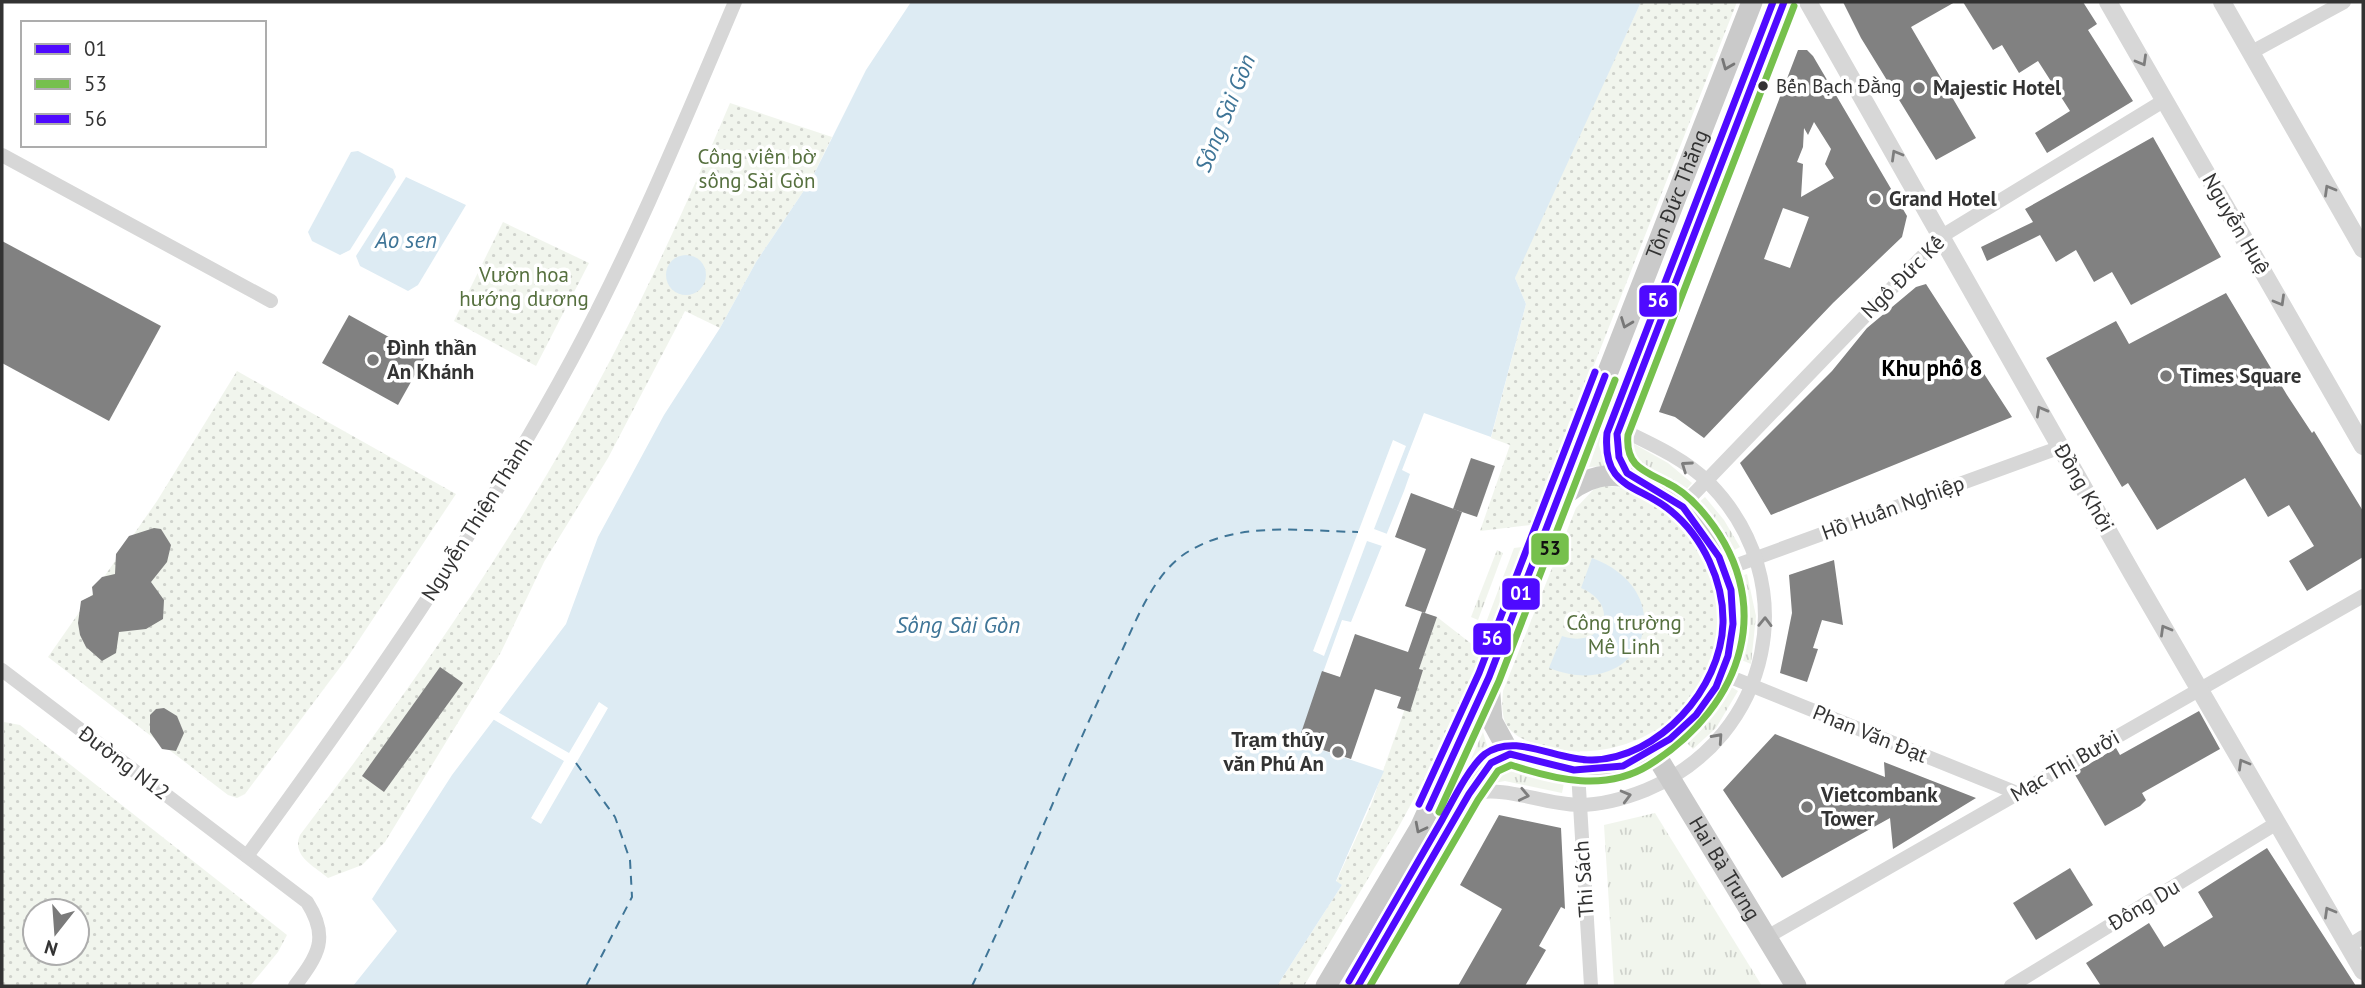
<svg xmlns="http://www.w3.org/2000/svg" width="2365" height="988" font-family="'PT Sans',sans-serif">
  <defs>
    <pattern id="grass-tufts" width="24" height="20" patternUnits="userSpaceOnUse" patternTransform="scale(1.75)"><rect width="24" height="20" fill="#f1f5ed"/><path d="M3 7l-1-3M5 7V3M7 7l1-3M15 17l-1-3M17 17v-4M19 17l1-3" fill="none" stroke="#cfd2cc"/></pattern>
    <pattern id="park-dots" width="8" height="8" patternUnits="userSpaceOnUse" patternTransform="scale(1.75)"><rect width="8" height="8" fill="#f1f5ed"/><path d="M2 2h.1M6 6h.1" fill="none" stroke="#cfd2cc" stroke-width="1.8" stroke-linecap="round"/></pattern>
  </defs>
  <rect width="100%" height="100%" fill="#fff"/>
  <g fill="url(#grass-tufts)">
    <path d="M1601 432 1599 445 1605 466 1589 467Z"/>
    <path d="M1629 441 1668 463 1692 483 1684 492 1664 476 1630 457Z"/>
    <path d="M1705 497 1724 520 1740 547 1729 553 1714 524 1696 505Z"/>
    <path d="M1522 547 1490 633 1484 628 1514 548Z"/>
    <path d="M1497 550 1503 553 1478 620 1471 617Z"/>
    <path d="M1747 574 1756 616 1751 664 1739 659 1744 615 1737 578Z"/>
    <path d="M1728 685 1738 691 1716 728 1693 749 1685 741 1705 722Z"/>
    <path d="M1483 732 1488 749 1470 770 1467 768Z"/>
    <path d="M1511 771 1564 783 1562 793 1505 781 1488 784 1498 772Z"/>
    <path d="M1655 813 1762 986H1614L1604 825Z"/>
  </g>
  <g fill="url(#park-dots)" fill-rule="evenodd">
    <path d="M1641 2H1737L1531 525 1480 531 1510 445 1491 438 1526 304 1515 278 1524 252Z"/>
    <path d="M730 103 832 137 811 180 756 262 720 328 685 311 608 458 544 562 501 652 385 842 362 865 328 878C314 866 291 856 300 835 397 707 490 576 569 436 630 329 682 216 730 103Z"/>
    <path d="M503 222 589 263 536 366 454 321Z"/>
    <path d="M237 371 456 494 347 658 245 794 237 798 228 795 48 657 157 501Z"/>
    <path d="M1602 486C1638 485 1674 511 1695 540 1713 565 1720 594 1719 625 1717 710 1630 766 1550 748 1537 745 1516 739 1508 727 1501 717 1502 703 1503 691L1576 508 1593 490Z"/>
    <path d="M1437 617 1482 652 1436 758 1397 830 1304 986H1277L1342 885 1336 882 1371 805Z"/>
    <path d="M4 722 20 725 287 935 278 952 250 986H2ZM35 911H77V953H35Z"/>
  </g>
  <g fill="#ddebf3">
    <path d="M911 2H1641L1515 278 1526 304 1491 437 1424 413 1402 470 1410 474 1404 491 1351 622 1342 620 1298 742 1384 771 1336 881 1342 885 1277 986H353L397 931 372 899 452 775 566 624 598 537 664 415 720 328 756 262 811 180 866 70Z"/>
    <path d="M358 151 393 169 396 177 350 250 340 255 312 241 308 232 351 152Z"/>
    <path d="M406 177 466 205 418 285 408 291 360 266 356 256Z"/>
    <circle cx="686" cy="275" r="20"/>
    <path d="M1592 558C1686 593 1642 705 1549 668L1562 636C1604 650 1622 605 1581 588Z"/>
  </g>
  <g fill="#fff">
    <path d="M1393 440 1406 446 1374 529 1390 535 1385 547 1367 541 1324 656 1313 651Z"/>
    <path d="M599 702 608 708 541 824 531 818 564 761 491 718 496 711 569 753Z"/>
  </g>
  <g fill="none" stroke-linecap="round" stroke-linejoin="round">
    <g stroke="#3f7597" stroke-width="2" stroke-dasharray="9 7" stroke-linecap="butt">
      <path d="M576 763 615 817 630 860 632 897 586 986"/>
      <path d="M972 986C1024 878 1066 765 1119 657 1135 624 1151 578 1183 555 1234 520 1300 531 1358 532"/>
    </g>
  </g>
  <g fill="#818181" fill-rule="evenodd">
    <path d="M1843 2H1955L1911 27 1976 138 1936 160 1861 38Z"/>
    <path d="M1963 2H2083L2097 24 2088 30 2133 101 2047 153 2035 133 2070 111 2038 61 2019 73 2002 45 1993 50Z"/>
    <path d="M1798 50H1807L1813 56 1907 216 1902 237 1833 303 1704 438 1675 417 1659 412ZM1814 122 1831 149 1825 164 1834 178 1801 197 1803 164 1797 162 1803 147 1804 128 1808 135ZM1783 208 1809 217 1790 268 1764 259Z"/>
    <path d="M2153 137 2221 257 2131 305 2112 272 2094 282 2076 250 2056 262 2040 235 1987 261 1981 247 2033 222 2025 209Z"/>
    <path d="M2 241 161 326 109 421 2 363Z"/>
    <path d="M1926 284 2012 417 1771 515 1740 463 1832 371 1867 328 1916 287Z"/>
    <path d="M2226 293 2287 395 2312 433 2314 431 2363 511V557L2307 591 2289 561 2314 546 2289 505 2268 517 2245 478 2157 530 2128 483 2122 487 2046 358 2116 321 2129 344Z"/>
    <path d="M349 315 425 357 398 405 322 363Z"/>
    <path d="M1471 458 1495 466 1477 517 1453 509Z"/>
    <path d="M1411 493 1462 512 1425 613 1405 606 1426 549 1395 537Z"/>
    <path d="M154 528 161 529 171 545 167 562 151 582 164 600 163 619 146 629 119 632 116 653 102 661 86 647 80 635 78 623 81 601 93 595 92 587 102 577 115 574 116 554 129 536Z"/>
    <path d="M1834 560 1843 625 1822 620 1813 648 1818 649 1807 682 1780 673 1792 613 1789 575Z"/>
    <path d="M1422 612 1437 617 1419 669 1423 670 1410 712 1397 708 1401 697 1375 689 1351 759 1298 742 1322 671 1340 677 1355 634 1408 652Z"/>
    <path d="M440 667 463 683 384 792 362 776Z"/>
    <path d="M164 708 177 716 184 733 176 751 162 749 150 732V715L156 709Z"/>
    <path d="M2199 711 2220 749 2142 793 2146 800 2140 806 2105 826 2074 773 2116 748 2120 755Z"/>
    <path d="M1775 734 1885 777 1884 762 1976 798 1893 849 1890 818 1782 878 1723 790Z"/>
    <path d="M1499 815 1561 828 1565 909 1561 907 1539 946 1546 950 1525 986H1458L1502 909 1460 885Z"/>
    <path d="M2267 848 2356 986H2101L2086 963 2149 923 2164 947 2213 917 2198 892Z"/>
    <path d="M2070 868 2093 905 2036 940 2013 903Z"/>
  </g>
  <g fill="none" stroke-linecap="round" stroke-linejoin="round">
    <g stroke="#d7d7d7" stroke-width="14">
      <path d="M2250 53 2344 2"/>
      <path d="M2 155 271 301"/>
      <path d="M1682 506 1942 236 2165 100"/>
      <path d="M1726 569 2061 447"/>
      <path d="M2 670 307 902C330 938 318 955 295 986"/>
      <path d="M1723 674 2017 793"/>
      <path d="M1578 772 1591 986"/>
      <path d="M1469 794C1508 785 1540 804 1579 805 1600 805 1626 798 1646 790 1773 737 1805 581 1709 483 1684 458 1649 443 1618 428"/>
      <path d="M247 856C364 696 478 533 572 359 634 244 684 122 735 2"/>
      <path d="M1767 937 2363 596"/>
      <path d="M2349 946 2363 937"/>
      <path d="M2011 986 2277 823"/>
    </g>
    <g stroke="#d7d7d7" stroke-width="18">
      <path d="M1808 2 2133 575 2363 971"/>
      <path d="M2108 2 2363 446"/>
      <path d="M2222 2 2363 249"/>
    </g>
    <g stroke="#cacaca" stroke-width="21">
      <path d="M1628 476C1618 459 1614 448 1618 428L1784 2"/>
      <path d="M1489 682 1492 721 1510 754C1532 761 1554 770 1577 772 1602 774 1627 765 1648 754 1762 698 1761 536 1644 483 1611 468 1584 476 1558 501"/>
      <path id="s1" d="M1654 752 1796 986"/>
      <path id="s2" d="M1326 986 1420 828 1489 677 1752 2"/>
      <path d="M1358 986 1469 794 1491 763 1510 754"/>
    </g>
    <g stroke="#fff" stroke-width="12">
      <g id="bus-1">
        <path d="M1429 808 1489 677 1605 376"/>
        <path d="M1358 986 1469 794 1491 763 1510 754 1574 770 1623 766 1670 739 1696 715 1716 687 1728 656 1733 624 1731 590 1719 557 1683 507 1627 473 1619 457 1617 434 1784 2"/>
      </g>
    </g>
    <g stroke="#fff" stroke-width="12">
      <g id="bus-2">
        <path d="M1439 812 1499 681 1615 380"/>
        <path d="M1370 986 1478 800 1498 771 1511 765C1556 780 1606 792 1649 765 1744 706 1780 600 1700 509 1691 499 1680 489 1667 483 1644 471 1625 466 1628 435L1794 6"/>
      </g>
    </g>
    <g stroke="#fff" stroke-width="12">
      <g id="bus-3">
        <path d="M1419 804 1479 673 1595 372"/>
        <path d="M1349 981C1380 927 1411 874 1442 820 1452 802 1469 767 1485 754 1515 732 1557 761 1592 760 1659 758 1721 689 1723 623 1724 582 1703 537 1671 511 1639 484 1602 490 1607 433L1773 2"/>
      </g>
    </g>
    <use href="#bus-1" stroke="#4f0aff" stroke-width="7"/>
    <use href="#bus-2" stroke="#76c04d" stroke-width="7"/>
    <use href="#bus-3" stroke="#4f0aff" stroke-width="7"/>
  </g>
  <defs><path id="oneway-chevron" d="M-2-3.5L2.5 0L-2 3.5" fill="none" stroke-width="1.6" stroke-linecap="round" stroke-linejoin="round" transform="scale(1.75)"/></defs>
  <g stroke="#7d7d7d">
    <use href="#oneway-chevron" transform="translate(2142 61) rotate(60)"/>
    <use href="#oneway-chevron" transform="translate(1896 155) rotate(-120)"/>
    <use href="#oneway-chevron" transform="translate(2329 190) rotate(-120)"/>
    <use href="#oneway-chevron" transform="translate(2280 301) rotate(60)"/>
    <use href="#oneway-chevron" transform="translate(2041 411) rotate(-119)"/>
    <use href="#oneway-chevron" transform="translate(1686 466) rotate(-145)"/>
    <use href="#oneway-chevron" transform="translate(1765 622) rotate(-89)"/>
    <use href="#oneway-chevron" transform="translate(2165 630) rotate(-120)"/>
    <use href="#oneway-chevron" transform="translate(1718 738) rotate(-48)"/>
    <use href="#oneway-chevron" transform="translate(2243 764) rotate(-120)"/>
    <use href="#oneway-chevron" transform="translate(1524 795) rotate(12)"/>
    <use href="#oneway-chevron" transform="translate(1626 796) rotate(-15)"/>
    <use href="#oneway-chevron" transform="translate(2329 912) rotate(-120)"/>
  </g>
  <g stroke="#777">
    <use href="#oneway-chevron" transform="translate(1727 65) rotate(112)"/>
    <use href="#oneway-chevron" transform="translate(1626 323) rotate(111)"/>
    <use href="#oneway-chevron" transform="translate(1420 828) rotate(117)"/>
  </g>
  <circle fill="#333" stroke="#fff" stroke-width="2.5" cx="1763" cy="86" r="6"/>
  <g fill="#7a7a7a" stroke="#fff" stroke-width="2.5">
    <circle cx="1919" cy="88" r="7"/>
    <circle cx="1875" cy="199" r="7"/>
    <circle cx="373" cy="360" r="7"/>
    <circle cx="2166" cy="376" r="7"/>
    <circle cx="1338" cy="752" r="7"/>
    <circle cx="1807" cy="807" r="7"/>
  </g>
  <g text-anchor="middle" stroke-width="7" stroke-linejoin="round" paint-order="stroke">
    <g font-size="19" fill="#333" stroke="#fff" text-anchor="start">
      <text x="1776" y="93">Bến Bạch Đằng</text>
    </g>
    <g font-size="21" font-weight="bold" fill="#333" stroke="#fff" text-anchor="start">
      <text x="1933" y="95">Majestic Hotel</text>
      <text x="1889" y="206">Grand Hotel</text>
      <text x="387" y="355">Đình thần<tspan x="387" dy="24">An Khánh</tspan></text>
      <text x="2180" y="383">Times Square</text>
      <text x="1324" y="747" text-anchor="end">Trạm thủy<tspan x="1324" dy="24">văn Phú An</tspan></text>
      <text x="1821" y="802">Vietcombank<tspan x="1821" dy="24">Tower</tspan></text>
    </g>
    <g font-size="21" fill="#56703f" stroke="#fff">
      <text x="757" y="164">Công viên bờ<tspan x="757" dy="24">sông Sài Gòn</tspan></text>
      <text x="524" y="282">Vườn hoa<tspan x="524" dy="24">hướng dương</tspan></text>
      <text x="1624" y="630">Công trường<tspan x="1624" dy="24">Mê Linh</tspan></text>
    </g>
    <g font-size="21" fill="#333" stroke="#fff">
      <text dy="7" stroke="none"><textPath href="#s2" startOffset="868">Tôn Ðức Thắng</textPath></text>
      <text transform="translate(2236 224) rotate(60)" y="7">Nguyễn Huệ</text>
      <text transform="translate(1903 277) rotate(-45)" y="7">Ngô Ðức Kế</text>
      <text transform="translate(2084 488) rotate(60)" y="7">Ðồng Khởi</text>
      <text transform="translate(1893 508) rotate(-20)" y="7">Hồ Huấn Nghiệp</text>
      <text transform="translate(477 519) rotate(-58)" y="7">Nguyễn Thiện Thành</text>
      <text transform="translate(1870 734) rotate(22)" y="7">Phan Văn Ðạt</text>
      <text transform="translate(124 763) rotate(37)" y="7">Đường N12</text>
      <text transform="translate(2065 766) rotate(-30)" y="7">Mạc Thị Bưởi</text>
      <text dy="7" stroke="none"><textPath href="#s1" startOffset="136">Hai Bà Trưng</textPath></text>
      <text transform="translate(1584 879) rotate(-94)" y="7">Thi Sách</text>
      <text transform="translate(2144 905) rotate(-31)" y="7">Đông Du</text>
    </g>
    <g font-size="23" font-style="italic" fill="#3f7597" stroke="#fff">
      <text transform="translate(1225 113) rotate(-68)" y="8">Sông Sài Gòn</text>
      <text x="406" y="248">Ao sen</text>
      <text x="958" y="633">Sông Sài Gòn</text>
    </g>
    <g font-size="23" font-weight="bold" fill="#000" stroke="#fff">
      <text x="1932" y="376">Khu phố 8</text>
    </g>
  </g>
  <g stroke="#fff" stroke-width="2.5">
    <rect x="1638" y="284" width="40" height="34" rx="7" fill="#4f0aff"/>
    <rect x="1530" y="532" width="40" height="34" rx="7" fill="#76c04d"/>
    <rect x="1501" y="577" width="40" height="34" rx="7" fill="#4f0aff"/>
    <rect x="1472" y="622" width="40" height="34" rx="7" fill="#4f0aff"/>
  </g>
  <g font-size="19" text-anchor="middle" font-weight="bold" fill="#fff">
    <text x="1658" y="307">56</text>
    <text x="1521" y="600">01</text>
    <text x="1492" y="645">56</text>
  </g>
  <g font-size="19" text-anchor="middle" font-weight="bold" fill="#111">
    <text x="1550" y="555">53</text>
  </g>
  <rect width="2365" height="988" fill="none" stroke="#333333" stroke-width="7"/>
  <rect x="21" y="21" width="245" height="126" fill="#ffffff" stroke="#adadad" stroke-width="2"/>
  <rect x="35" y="44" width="35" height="10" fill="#4f0aff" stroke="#adadad" stroke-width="2"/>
  <text x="84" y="56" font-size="21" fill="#333333">01</text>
  <rect x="35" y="79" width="35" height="10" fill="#76c04d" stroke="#adadad" stroke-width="2"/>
  <text x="84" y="91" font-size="21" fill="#333333">53</text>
  <rect x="35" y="114" width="35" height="10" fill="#4f0aff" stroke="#adadad" stroke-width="2"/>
  <text x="84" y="126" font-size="21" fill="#333333">56</text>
  <g transform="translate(56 932) rotate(197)"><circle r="33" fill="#ffffff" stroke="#adadad" stroke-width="2"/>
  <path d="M0-5L12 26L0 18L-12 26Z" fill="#7a7a7a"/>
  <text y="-10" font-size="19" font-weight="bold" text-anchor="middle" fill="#333333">N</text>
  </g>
</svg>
